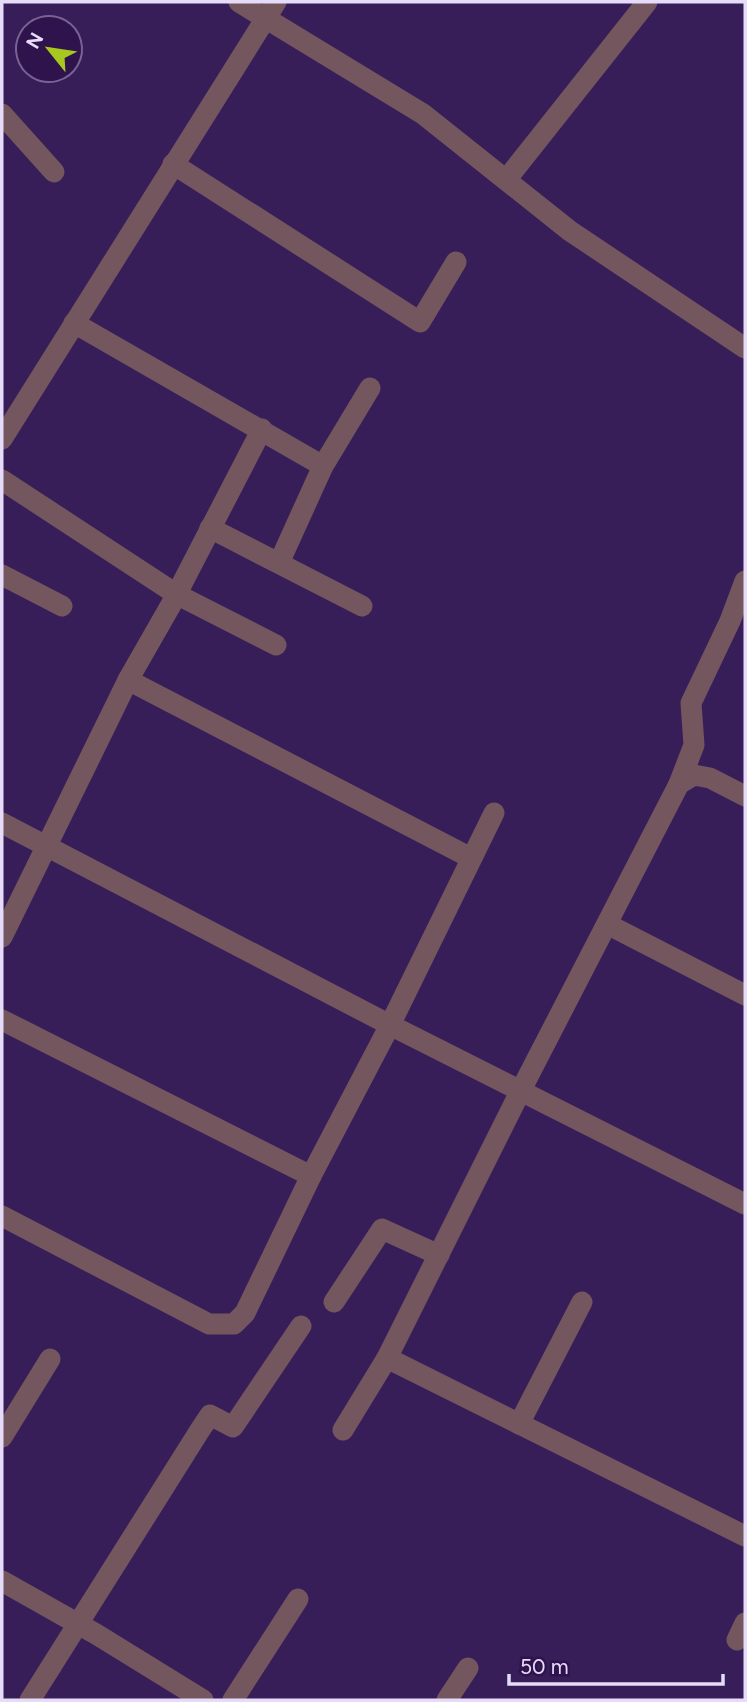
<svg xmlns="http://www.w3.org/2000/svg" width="747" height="1702" font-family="Figtree,sans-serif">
  <rect width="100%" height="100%" fill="#381e59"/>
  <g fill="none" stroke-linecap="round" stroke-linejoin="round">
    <g stroke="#73565e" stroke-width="21">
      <path d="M239 2 423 114 570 231 745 348"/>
      <path d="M2 114 54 172"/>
      <path d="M173 164 420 322 456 262"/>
      <path d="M506 180 647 2"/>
      <path d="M74 323 323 466"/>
      <path d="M2 439 276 2"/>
      <path d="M2 480 176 594 276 645"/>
      <path d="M210 528 362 606"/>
      <path d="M279 563 323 466 370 388"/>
      <path d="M2 575 62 606"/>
      <path d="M128 680 471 858"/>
      <path d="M679 784 694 745 691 703 730 621 745 581"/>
      <path d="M2 823 390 1025 745 1204"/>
      <path d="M607 924 745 995"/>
      <path d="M2 937 128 680 172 603 262 429"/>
      <path d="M2 1020 311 1176"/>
      <path d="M2 1216 209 1324H234L245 1313 311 1176 390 1025 494 813"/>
      <path d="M334 1302 382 1229 439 1255"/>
      <path d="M387 1358 745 1536"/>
      <path d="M519 1424 582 1302"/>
      <path d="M343 1430 387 1358 521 1090 679 784 694 775 710 778 745 796"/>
      <path d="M2 1437 50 1359"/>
      <path d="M2 1581 96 1634 203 1700"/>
      <path d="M737 1640 745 1623"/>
      <path d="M30 1700 200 1430 210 1415 233 1427 301 1326"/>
      <path d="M233 1700 298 1599"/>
      <path d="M447 1700 468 1668"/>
    </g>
  </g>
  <rect width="747" height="1702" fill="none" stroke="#e6dcf9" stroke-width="7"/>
  <g transform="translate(49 49) rotate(300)"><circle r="33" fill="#2e134d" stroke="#786392" stroke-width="2"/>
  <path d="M0-5L12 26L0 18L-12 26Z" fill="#a7c81f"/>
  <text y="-10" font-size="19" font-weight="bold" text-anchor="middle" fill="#e6dcf9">N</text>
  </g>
  <path d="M509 1674v10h214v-10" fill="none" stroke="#e6dcf9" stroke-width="3.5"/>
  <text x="520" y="1674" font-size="21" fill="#e6dcf9" stroke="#2e134d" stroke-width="5" paint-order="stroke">50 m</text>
</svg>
